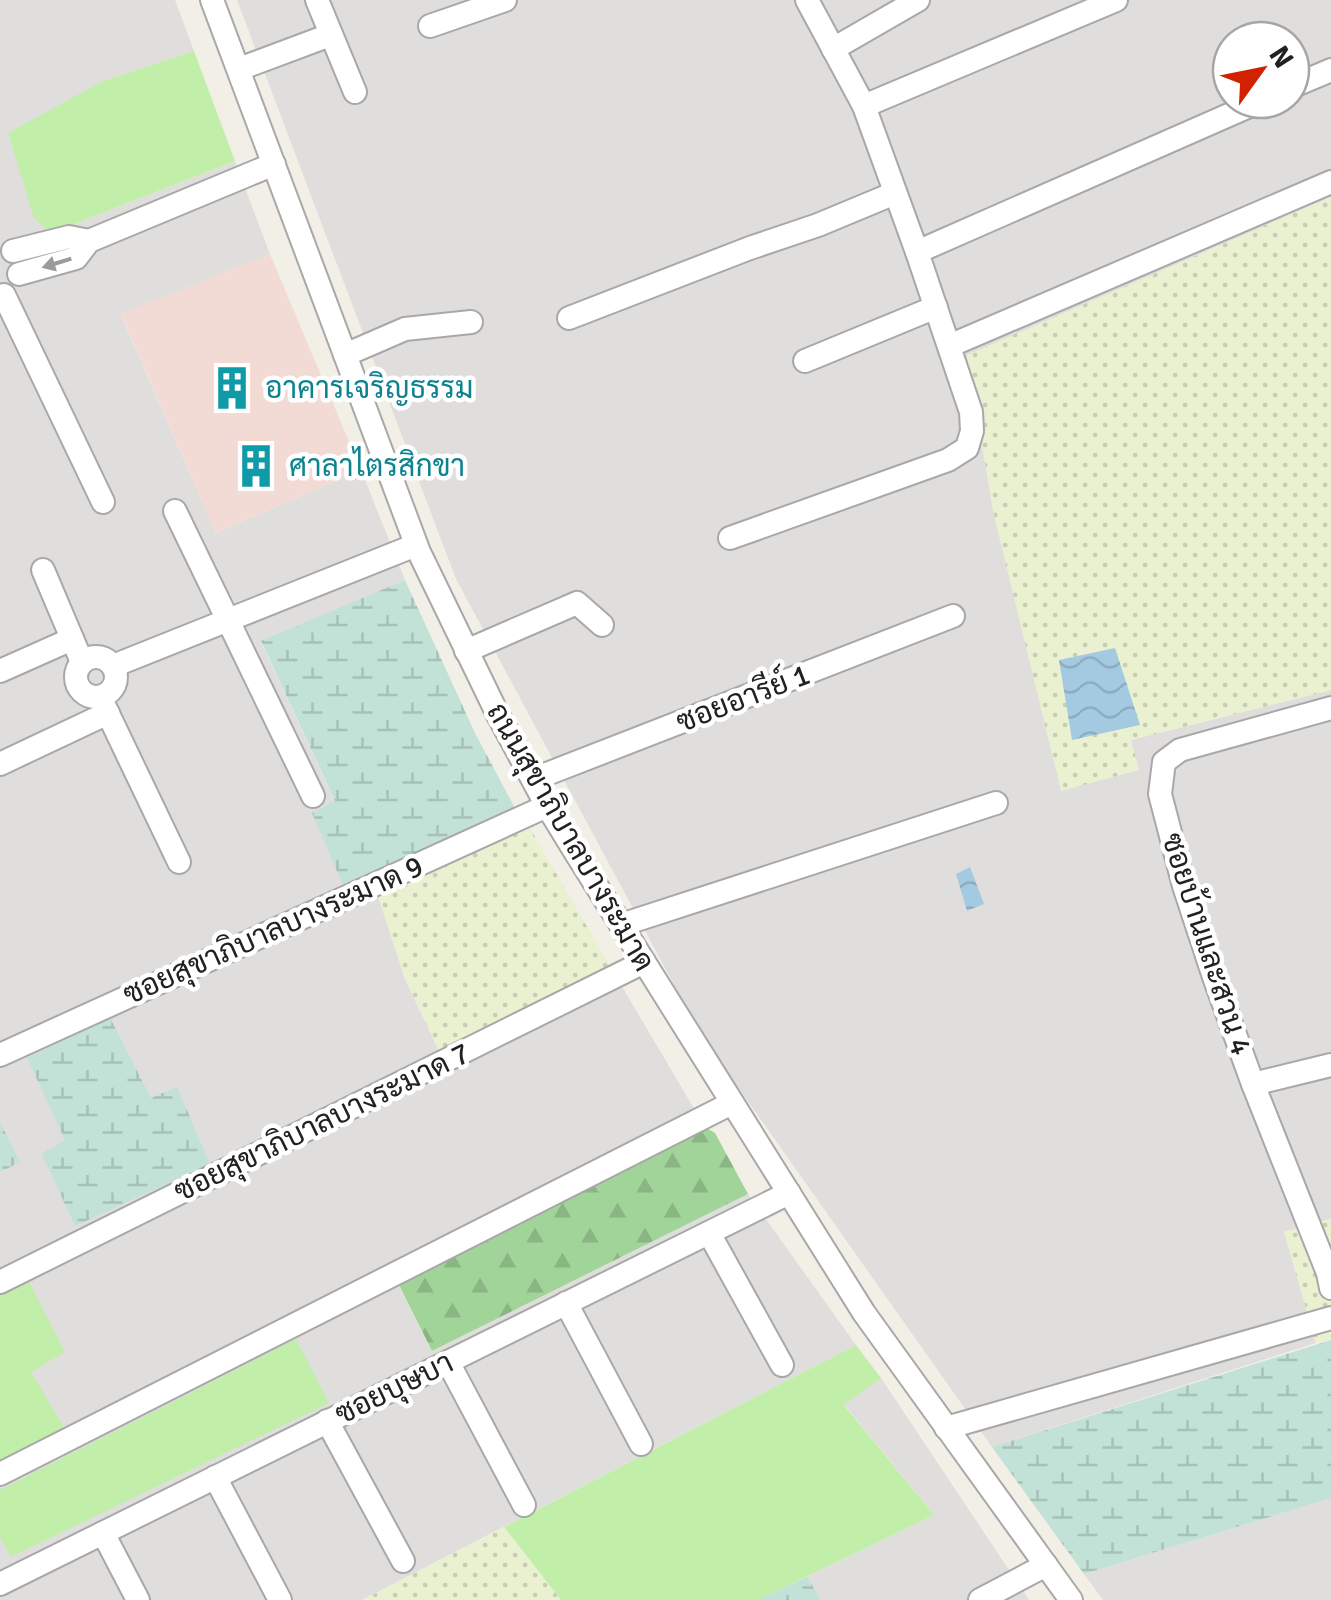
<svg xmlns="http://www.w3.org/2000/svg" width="1331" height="1600" font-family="Signika,Sarabun,sans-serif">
  <defs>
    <pattern id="farmland-dots" width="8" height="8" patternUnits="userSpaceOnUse" patternTransform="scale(2.5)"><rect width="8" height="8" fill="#eaf1d1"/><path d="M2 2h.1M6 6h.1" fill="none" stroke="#c8ceb3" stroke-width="1.8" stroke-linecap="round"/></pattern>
    <pattern id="forest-firs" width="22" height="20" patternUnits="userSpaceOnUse" patternTransform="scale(2.5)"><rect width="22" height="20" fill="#a1d498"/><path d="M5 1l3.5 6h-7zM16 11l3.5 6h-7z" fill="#8ab683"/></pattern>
    <pattern id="wetland-marsh" width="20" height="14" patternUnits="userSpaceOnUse" patternTransform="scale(2.5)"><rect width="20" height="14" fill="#c2e1d7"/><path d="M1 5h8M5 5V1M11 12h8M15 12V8" fill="none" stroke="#a6c1b8"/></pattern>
    <pattern id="water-waves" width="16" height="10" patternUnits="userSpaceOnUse" patternTransform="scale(2.5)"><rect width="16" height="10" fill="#a4cae2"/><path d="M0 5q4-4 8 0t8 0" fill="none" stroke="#8dadc2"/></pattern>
  </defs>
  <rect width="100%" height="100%" fill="#f2f0e6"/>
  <g fill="#dfdedd" fill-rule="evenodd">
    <path d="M0 0H175L194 51 103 81 51 233 235 161 270 254 121 315 216 533 361 470 405 580 261 642 335 802 312 813 377 893 405 979 440 1053 611 968 705 1127 398 1284 432 1351 748 1194 856 1345 362 1600H0Z"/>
    <path d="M237 0H1331V197L967 356 994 515 1014 590 1130 740 1331 690V1219L1284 1232 1316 1343 992 1447 701 1035 456 579ZM1231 40H1291V100H1231Z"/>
    <path d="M881 1378 1029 1600H758L934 1515 844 1404Z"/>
    <path d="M1331 1498V1600H1103L1084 1574Z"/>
  </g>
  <path fill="#f3dbd5" d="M270 254 361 470 216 533 121 314Z"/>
  <g fill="url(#farmland-dots)">
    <path d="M1331 197V690L1131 740 1139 770 1061 791 994 515 967 355Z"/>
    <path d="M530 828 611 968 440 1053 405 978 377 893Z"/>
    <path d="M1331 1219V1340L1316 1343 1284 1232Z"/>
    <path d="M504 1527 561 1600H362Z"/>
  </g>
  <g fill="#c1efa9">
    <path d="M194 51 235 161 51 233 34 218 8 133 103 81Z"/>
    <path d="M28 1280 65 1352 31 1372 65 1429 0 1462V1294Z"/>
    <path d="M296 1339 329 1403 11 1557 0 1537V1490Z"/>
    <path d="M856 1345 881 1378 844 1405 934 1515 758 1600H561L504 1527Z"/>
  </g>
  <path fill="url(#forest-firs)" d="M705 1127 715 1133 748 1194 432 1351 398 1283Z"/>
  <g fill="url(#wetland-marsh)">
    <path d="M405 580 475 733 516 810 345 890 312 813 335 801 261 641Z"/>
    <path d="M110 1018 151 1098 177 1087 210 1164 75 1226 42 1154 65 1140 27 1058Z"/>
    <path d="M0 1122 20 1162 0 1172Z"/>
    <path d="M1331 1340V1498L1084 1574 992 1447Z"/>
    <path d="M807 1577 821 1600H758Z"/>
  </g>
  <g fill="url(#water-waves)">
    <path d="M1115 648 1140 725 1072 740 1059 660Z"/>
    <path d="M970 867 984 904 967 911 956 874Z"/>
  </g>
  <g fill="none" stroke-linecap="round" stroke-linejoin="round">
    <g stroke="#a8a8a8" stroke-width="26">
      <g id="minor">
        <path d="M212 0 419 552 498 715 547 806 574 850 864 1313 1071 1600"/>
        <path d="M317 0 355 92"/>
        <path d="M430 26 505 0"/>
        <path d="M833 49 918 0"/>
        <path d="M239 69 330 35"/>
        <path d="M1291 87 1331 70"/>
        <path d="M864 106 1116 0"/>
        <path d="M13 251 69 237 89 241"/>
        <path d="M917 252 1263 100"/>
        <path d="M19 274 76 258 89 241 274 164"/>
        <path d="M4 295 103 502"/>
        <path d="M569 318 750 248 818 225 895 193"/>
        <path d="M949 346 1331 182"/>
        <path d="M345 355 405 329 471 322"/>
        <path d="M805 361 936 307"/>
        <path d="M175 511 313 796"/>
        <path d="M730 538 948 460 967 448 972 431 971 412 917 252 864 106 807 0"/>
        <path d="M43 570 82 662"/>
        <path d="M466 651 577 603 602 625"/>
        <circle cx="96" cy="677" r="20"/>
        <path d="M113 666 416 545"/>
        <path d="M0 671 72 639"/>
        <path d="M100 697 179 862"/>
        <path d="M1331 708 1180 750 1164 762 1160 794 1184 886 1214 977 1253 1084 1328 1273 1331 1288"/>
        <path d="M0 764 108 713"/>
        <path d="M534 779 953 616"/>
        <path d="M621 925 996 803"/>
        <path d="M0 1055 547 806"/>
        <path d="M1253 1084 1331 1065"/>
        <path d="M709 1233 782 1365"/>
        <path d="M0 1282 644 962"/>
        <path d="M566 1303 641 1444"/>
        <path d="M448 1362 524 1505"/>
        <path d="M327 1421 403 1561"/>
        <path d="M946 1428 1331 1318"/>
        <path d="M0 1474 732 1103"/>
        <path d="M215 1477 280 1600"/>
        <path d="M103 1533 138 1600"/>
        <path d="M0 1584 789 1193"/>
        <path d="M980 1600 1046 1565"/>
      </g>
    </g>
    <use href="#minor" stroke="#fff" stroke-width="22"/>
  </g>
  <defs><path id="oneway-solid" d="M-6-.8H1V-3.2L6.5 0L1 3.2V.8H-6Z" transform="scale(2.5)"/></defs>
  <use fill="#9b9b9b" href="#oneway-solid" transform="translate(57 263) rotate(163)"/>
  <defs>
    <g id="building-bare" transform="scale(3.45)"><path d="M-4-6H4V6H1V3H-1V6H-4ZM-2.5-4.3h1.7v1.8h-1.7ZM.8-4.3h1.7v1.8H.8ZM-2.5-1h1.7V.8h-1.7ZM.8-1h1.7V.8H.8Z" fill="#0f9aa8" stroke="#fff" stroke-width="2.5" paint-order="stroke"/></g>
  </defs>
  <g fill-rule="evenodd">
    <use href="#building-bare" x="232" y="388"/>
    <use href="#building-bare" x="256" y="466"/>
  </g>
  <g text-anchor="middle" stroke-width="9" stroke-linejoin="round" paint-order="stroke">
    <g font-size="30" fill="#0d838f" stroke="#fff" text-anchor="start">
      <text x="265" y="398">อาคารเจริญธรรม</text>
      <text x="289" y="476">ศาลาไตรสิกขา</text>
    </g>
    <g font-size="30" fill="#212121" stroke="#fff">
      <text transform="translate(743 698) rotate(-21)" y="10">ซอยอารีย์ 1</text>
      <text transform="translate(571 837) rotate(60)" y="10">ถนนสุขาภิบาลบางระมาด</text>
      <text transform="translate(273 930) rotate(-24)" y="10">ซอยสุขาภิบาลบางระมาด 9</text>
      <text transform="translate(1207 944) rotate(72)" y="10">ซอยบ้านและสวน 4</text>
      <text transform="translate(322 1122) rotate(-26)" y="10">ซอยสุขาภิบาลบางระมาด 7</text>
      <text transform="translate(394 1388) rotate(-26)" y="10">ซอยบุษบา</text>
    </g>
  </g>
  <g transform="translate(1261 70) rotate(57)"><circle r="48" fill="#ffffff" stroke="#a6a6a6" stroke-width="2.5"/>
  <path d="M0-8L18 38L0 25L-18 38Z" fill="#d12100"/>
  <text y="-15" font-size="28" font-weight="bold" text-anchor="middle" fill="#212121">N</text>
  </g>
</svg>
